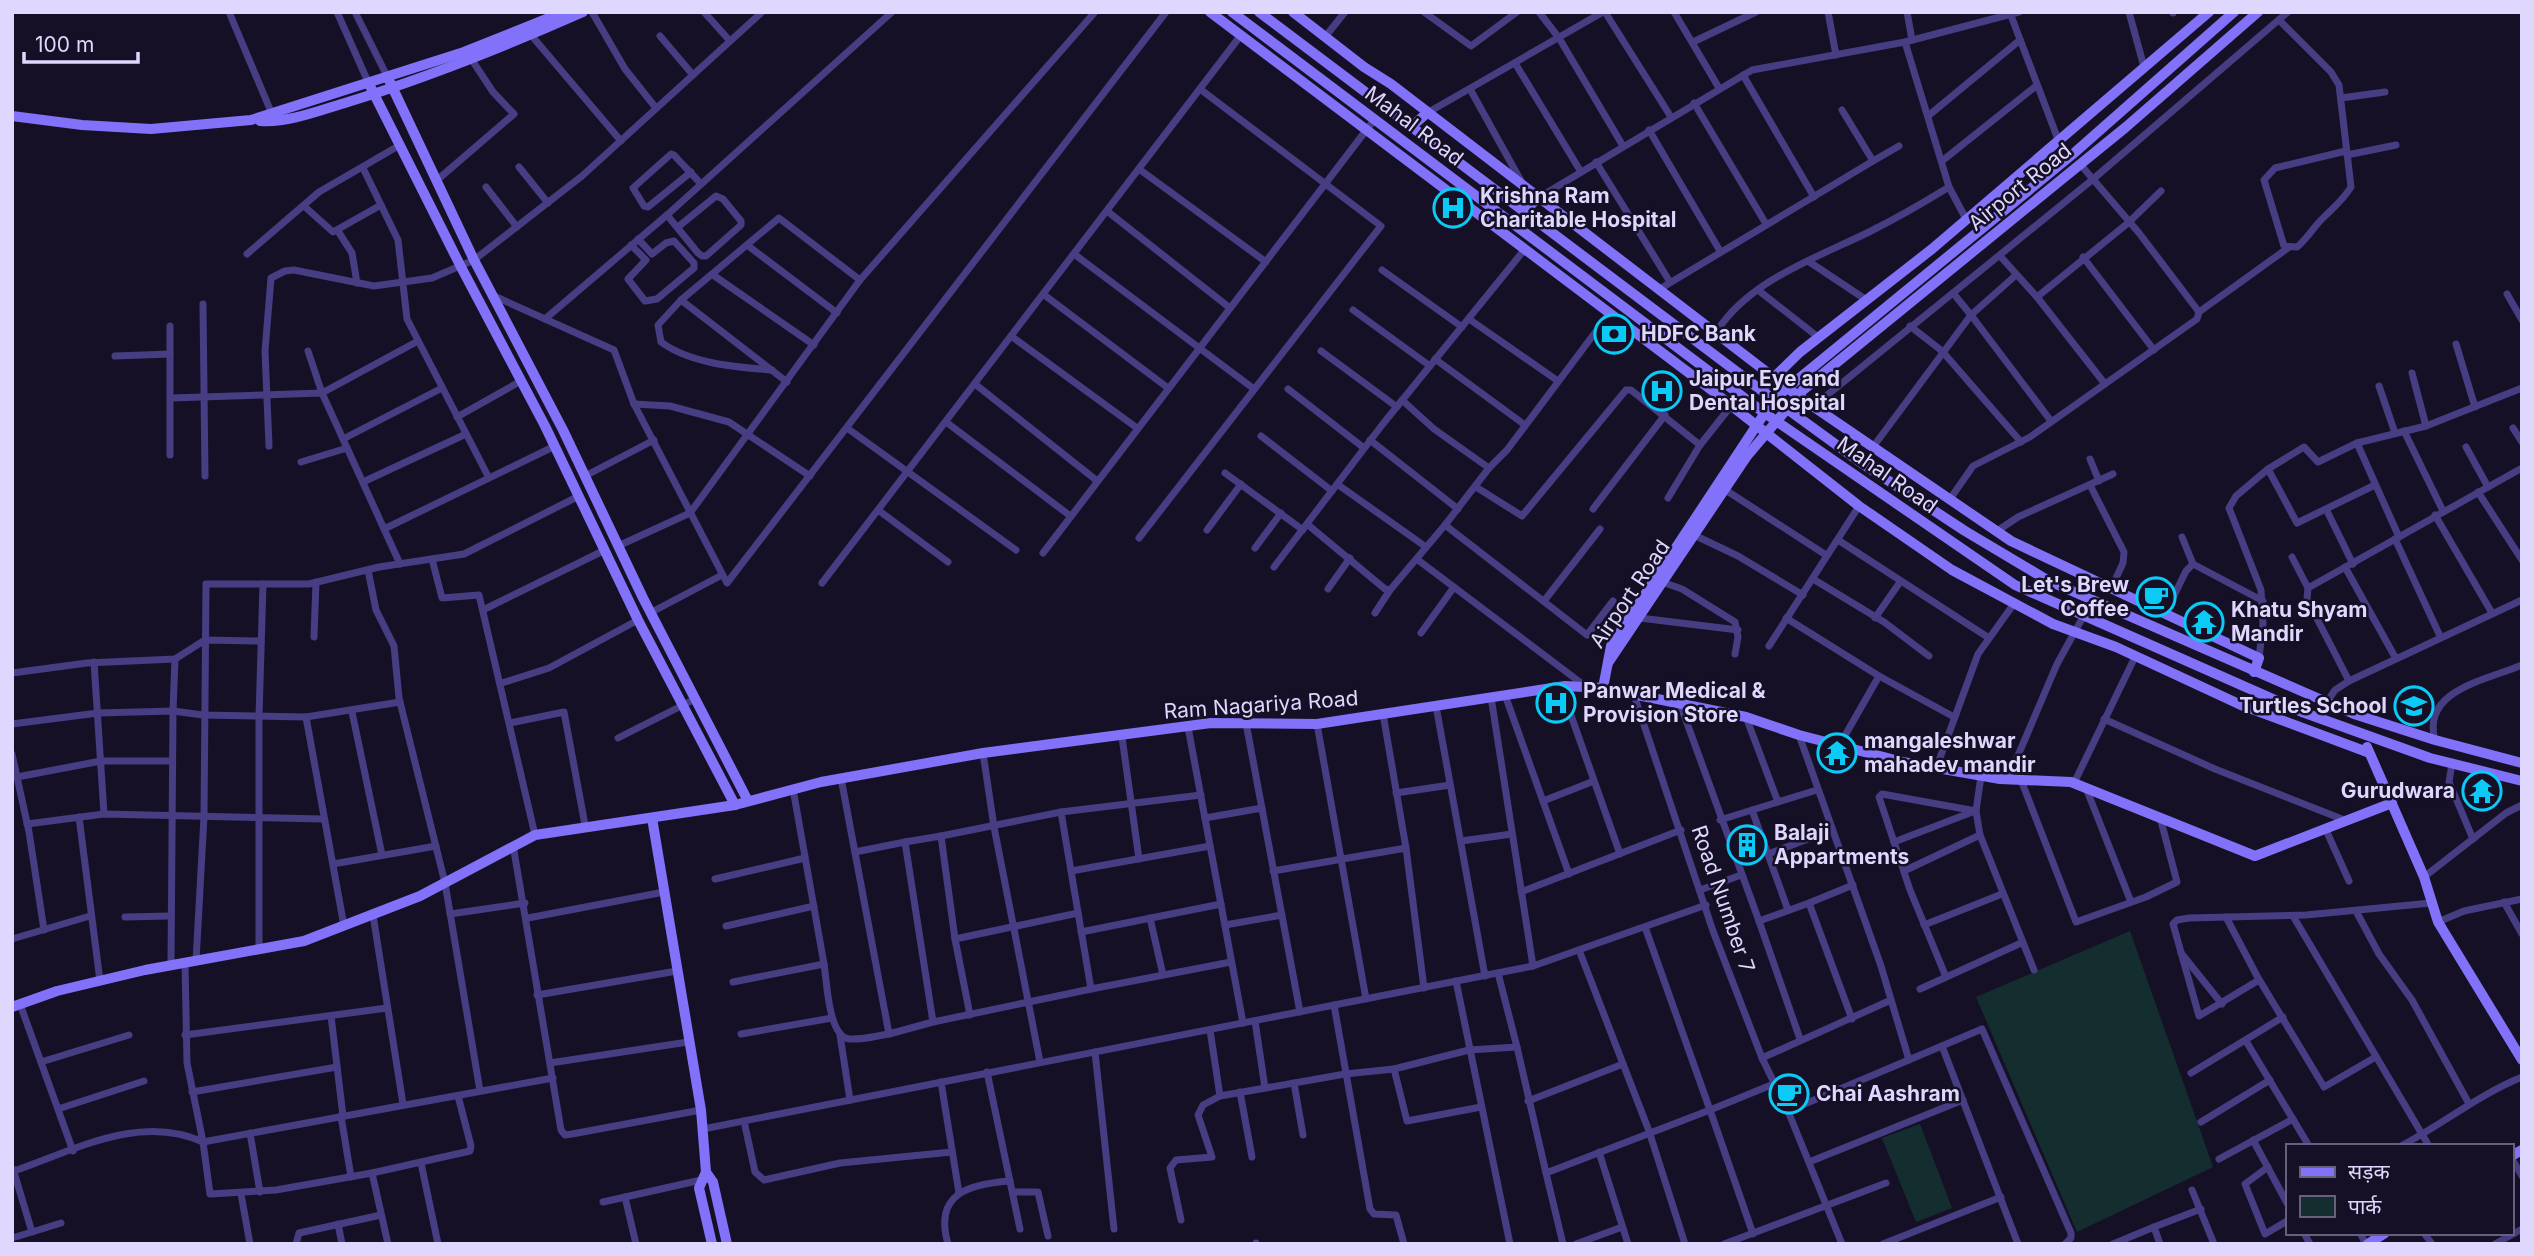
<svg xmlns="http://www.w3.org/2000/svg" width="2534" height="1256" font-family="Inter,'Noto Sans Devanagari',sans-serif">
  <rect width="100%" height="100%" fill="#161026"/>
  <g fill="#142e30">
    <path d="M2130 931 2213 1167 2077 1232 1976 997Z"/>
    <path d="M1920 1124 1952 1208 1916 1222 1882 1138Z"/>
  </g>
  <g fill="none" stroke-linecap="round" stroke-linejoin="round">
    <g stroke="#463d83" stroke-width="7">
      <path d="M229 12 272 114"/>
      <path d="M337 12 369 84"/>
      <path d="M355 12 388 78"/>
      <path d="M592 12 625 69 656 108"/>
      <path d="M704 12 730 41"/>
      <path d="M1424 12 1471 46 1517 12"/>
      <path d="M1539 12 1559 38 1623 146"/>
      <path d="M1605 12 1671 117"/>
      <path d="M1674 12 1719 88"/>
      <path d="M1828 12 1836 55"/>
      <path d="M1907 12 1912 40"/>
      <path d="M2129 12 2144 67"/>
      <path d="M2173 12V13"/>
      <path d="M2010 13 2059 142"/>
      <path d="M2279 20 2331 72 2339 85 2351 187C2343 200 2335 206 2324 217 2314 226 2308 238 2297 247L2284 246 2264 180 2275 168 2346 151"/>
      <path d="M531 35 621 141"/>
      <path d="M660 36 693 75"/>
      <path d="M1325 37 1345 12"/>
      <path d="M1693 42 1756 12"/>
      <path d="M1905 42 1949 187 1966 219"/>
      <path d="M1515 63 1581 172"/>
      <path d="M1743 75 1814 197"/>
      <path d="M1470 89 1521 181"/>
      <path d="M2341 98 2385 92"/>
      <path d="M1694 103 1766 224"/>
      <path d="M1427 113 1603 12"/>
      <path d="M1928 116 2020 40"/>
      <path d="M1649 130 1720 251"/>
      <path d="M2347 155 2396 145"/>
      <path d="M1873 161 1899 146"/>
      <path d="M1942 161 2036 86"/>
      <path d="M1596 162 1670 282"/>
      <path d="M2080 164 2139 233 2199 312"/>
      <path d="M519 167 548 203"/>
      <path d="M363 168 398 240 407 319 489 478"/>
      <path d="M1139 169 1266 262"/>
      <path d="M691 172 648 207 644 206 633 188 671 154 674 155C683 165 692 174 701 184"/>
      <path d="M436 181 514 114 493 92 472 60"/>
      <path d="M486 187 517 227"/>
      <path d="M1538 198 1752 70 1905 42 2019 12"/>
      <path d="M304 206 333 232 381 205"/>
      <path d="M1107 211 1230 308"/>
      <path d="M667 215 698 253 702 256H706L741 225V221L723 199 716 196 678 227"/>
      <path d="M338 231 352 253 357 283"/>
      <path d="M631 245 646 260 628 279 645 301 657 299 694 268V263L674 241 666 243 652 254 638 239"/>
      <path d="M747 245 837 313"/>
      <path d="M247 254 319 192 400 145"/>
      <path d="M1074 254 1254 389"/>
      <path d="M2000 256 2037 297 2105 384"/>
      <path d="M2083 257 2154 350"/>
      <path d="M1808 261 1865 299"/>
      <path d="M1382 270 1462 327"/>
      <path d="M713 275 814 345"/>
      <path d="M1658 290 1873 161 1842 110"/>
      <path d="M1758 290 1818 337"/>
      <path d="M1953 293 1971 315 2016 275"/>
      <path d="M1043 294 1168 388"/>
      <path d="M2507 294 2522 320"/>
      <path d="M494 296 614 350 634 404 727 583 1166 12"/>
      <path d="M2037 297 2128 223 2161 191"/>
      <path d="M681 300 787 382"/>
      <path d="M203 304 205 476"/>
      <path d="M1353 310 1430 366"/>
      <path d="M1609 314 1507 450 1489 468 1445 525 1587 635 1613 601"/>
      <path d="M545 319 667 215 892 12"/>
      <path d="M1469 319 1558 381"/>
      <path d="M170 326V455"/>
      <path d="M1910 326 1942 351 2021 442"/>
      <path d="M1717 331C1750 280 1816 258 1869 232 1897 218 1923 203 1949 187"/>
      <path d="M1011 336 1137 428"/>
      <path d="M2456 344 2475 407"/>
      <path d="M308 351 322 393 418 341"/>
      <path d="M1321 351 1397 407"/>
      <path d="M115 356 170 354"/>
      <path d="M1435 359 1525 425"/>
      <path d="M772 370C736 367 691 364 661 342L658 325 681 300 779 218 860 280"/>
      <path d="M2412 373 2426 426"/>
      <path d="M975 384 1096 480"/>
      <path d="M2379 386 2395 433"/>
      <path d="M1288 389 1364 448"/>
      <path d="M171 398 322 393 400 564"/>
      <path d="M1402 400 1434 429 1489 468"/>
      <path d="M634 404 670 406 729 422 810 476"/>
      <path d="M1815 405 2092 180 2288 12"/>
      <path d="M457 417 521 381"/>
      <path d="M946 422 1069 515"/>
      <path d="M847 428 1016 550"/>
      <path d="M2513 428 2522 442"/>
      <path d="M2404 431 2443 511"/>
      <path d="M1261 436 1332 491"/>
      <path d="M343 439 442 388"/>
      <path d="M1370 440 1458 509"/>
      <path d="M2357 443 2318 462 2304 447 2268 469 2297 523 2375 485"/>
      <path d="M269 446 265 351 271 278 285 271 294 270 374 286 432 278 474 260 582 176 762 12"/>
      <path d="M1873 447 1971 315 2051 421"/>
      <path d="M2466 447 2488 487"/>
      <path d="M2090 459 2099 481"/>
      <path d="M301 462 347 448"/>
      <path d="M1225 473 1303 530"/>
      <path d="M585 476 654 440"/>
      <path d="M363 482 466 434"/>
      <path d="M1337 484 1426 547"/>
      <path d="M2090 485 2124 552 2123 563 2111 589"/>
      <path d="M1476 487 1522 516 1626 390H1631L1700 445"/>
      <path d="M1724 489 1826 555"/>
      <path d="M2478 492 2522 560"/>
      <path d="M1668 498 1700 445 1731 406"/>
      <path d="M1950 499 1973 466 2030 437 2197 319 2199 312 2288 248"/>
      <path d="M1593 509 1665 415"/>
      <path d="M878 510 948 562"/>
      <path d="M2327 511 2353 564"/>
      <path d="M2435 515 2492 613"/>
      <path d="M1307 524 1385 589 1390 590 1445 525"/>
      <path d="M384 529 555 446"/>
      <path d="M1207 530 1241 484"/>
      <path d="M1997 531 2018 517 2113 474"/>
      <path d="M1694 535 1738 556 1803 595"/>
      <path d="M2182 537 2193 564"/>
      <path d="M2399 537 2357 443 2426 426 2522 388"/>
      <path d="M1139 538 1381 226 1200 89"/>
      <path d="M2395 539 2440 636"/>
      <path d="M1838 540 1989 638"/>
      <path d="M618 546 690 513 860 280 1095 12"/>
      <path d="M1255 548 1281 513"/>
      <path d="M1043 553 1374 120"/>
      <path d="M2292 557 2308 588"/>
      <path d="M432 559 442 598 479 595 535 835"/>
      <path d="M1418 560 1585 686"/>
      <path d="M1274 567 1382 425 1525 249"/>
      <path d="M2345 567 2395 657"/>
      <path d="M368 570 376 610 394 646 399 698 445 883 480 1091"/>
      <path d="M1813 579 1884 622 1929 656"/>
      <path d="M1662 582 1682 589 1735 622 1738 637 1735 654"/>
      <path d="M822 583 1241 35"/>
      <path d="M1328 589 1350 558"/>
      <path d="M1544 601 1600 529"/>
      <path d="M483 610 605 550"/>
      <path d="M650 613 722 575"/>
      <path d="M1375 613 1390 590"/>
      <path d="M2165 614 2186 571 2193 564 2263 601"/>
      <path d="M1640 618 1738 630"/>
      <path d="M1786 618 1879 676 1954 717"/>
      <path d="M1875 618 1900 582"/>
      <path d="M1421 633 1454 587"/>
      <path d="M314 637 316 582"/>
      <path d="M1769 646 1859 506"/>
      <path d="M2259 658 2263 624 2261 590 2229 508 2236 496 2268 469"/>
      <path d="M175 659 173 711 203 715 306 717 400 702"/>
      <path d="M94 662 104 814"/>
      <path d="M12 673 87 663 175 659 205 640 261 641"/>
      <path d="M2349 681 2522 600"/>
      <path d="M502 683 549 668 638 620"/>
      <path d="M1561 687 1620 854"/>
      <path d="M1505 695 1569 874"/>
      <path d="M1634 695 1713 931 1762 1058 1788 1111 1842 1244"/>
      <path d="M1491 697 1533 966"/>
      <path d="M1679 701 1759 921 1809 903 1852 1019"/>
      <path d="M2327 702 2335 690 2349 681 2307 599 2308 588 2522 468"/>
      <path d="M1436 706 1485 976"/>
      <path d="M352 712 382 855"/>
      <path d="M1383 714 1406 848 1424 988"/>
      <path d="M306 717 344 926"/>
      <path d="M2104 719 2215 769 2347 821"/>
      <path d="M510 723 564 712 585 825"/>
      <path d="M1246 723 1300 1012"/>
      <path d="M12 724 98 713 173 711 171 965"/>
      <path d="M1317 724 1366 999"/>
      <path d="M1188 727 1243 1023"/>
      <path d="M1799 735 1881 966 1909 1060"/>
      <path d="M1122 737 1139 859"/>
      <path d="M618 738 695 699"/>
      <path d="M2435 740C2421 690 2487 680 2522 665"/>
      <path d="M1839 746 1879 676"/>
      <path d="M983 753 994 827 1040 1062"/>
      <path d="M12 754 29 832 44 930"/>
      <path d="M2452 764 2449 782 2473 839"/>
      <path d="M1937 766 1978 654 2013 605"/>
      <path d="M1981 776 1976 811 1980 835 2034 970"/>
      <path d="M17 777 101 761H171"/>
      <path d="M841 778 889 1034 933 1022"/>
      <path d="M2008 779 2057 664 2083 617"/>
      <path d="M2021 780 2076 922 2146 897 2177 882 2160 817"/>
      <path d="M2074 783 2135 657"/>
      <path d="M2086 788 2131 902"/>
      <path d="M1396 793 1450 785"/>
      <path d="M1201 795 1061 812 1091 989 1231 962"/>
      <path d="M1543 801 1594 781"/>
      <path d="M1778 802 1817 790"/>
      <path d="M1752 810 1788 910"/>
      <path d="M79 817 100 981"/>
      <path d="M1205 818 1262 808"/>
      <path d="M1720 820 1778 802 1746 717"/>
      <path d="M27 824 104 814 323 819"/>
      <path d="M2326 830 2349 881"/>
      <path d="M941 836 1061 812"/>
      <path d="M1461 841 1512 834"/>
      <path d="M1894 842 1975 811"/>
      <path d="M513 845 561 1130 565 1135 572 1134 701 1110"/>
      <path d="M855 852 905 842"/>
      <path d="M1768 854 1832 830"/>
      <path d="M333 864 436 846"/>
      <path d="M1071 871 1210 846"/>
      <path d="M1273 871 1406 848"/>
      <path d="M1904 871 1980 835"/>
      <path d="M2424 877 2506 813 2522 805"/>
      <path d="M715 879 805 858"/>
      <path d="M1700 890 1741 875"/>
      <path d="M1521 892 1681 830"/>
      <path d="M2504 902 2522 934"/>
      <path d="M1809 903 1853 885"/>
      <path d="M2356 911 2379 954 2412 1000 2468 1102"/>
      <path d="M450 914 525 903"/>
      <path d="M373 915 403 1104"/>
      <path d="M2293 916 2429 1146"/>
      <path d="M125 917 169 916"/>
      <path d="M2226 917 2257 976 2324 1087 2374 1058"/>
      <path d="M528 918 664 892"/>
      <path d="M1150 918 1163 975"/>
      <path d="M1759 921 1800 1039"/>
      <path d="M2438 922 2464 911 2522 899"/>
      <path d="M1225 925 1282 915"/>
      <path d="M1924 925 2002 894"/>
      <path d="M726 926 814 906"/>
      <path d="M1081 932 1221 904"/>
      <path d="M12 939 90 916"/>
      <path d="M955 939 1078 913"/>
      <path d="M259 949V716L263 584"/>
      <path d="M1579 950 1649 1131 1685 1244"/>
      <path d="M2181 953 2222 1004"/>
      <path d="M196 961 204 817 206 584H309L379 567 464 554 579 496"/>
      <path d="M185 963 187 1063 203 1142 210 1194 276 1190 372 1173"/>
      <path d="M824 964C827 981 828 1038 850 1039 862 1040 876 1036 889 1034"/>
      <path d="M1946 977 1910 890 1879 797 1882 794 1976 811"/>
      <path d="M2259 980 2199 1016 2173 924 2177 920 2189 918 2306 915 2431 903"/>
      <path d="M1456 981 1510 1244"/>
      <path d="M733 982 824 964 793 789"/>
      <path d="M1920 989 2021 943"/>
      <path d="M537 995 677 971"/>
      <path d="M20 1004 73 1151"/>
      <path d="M1334 1005 1370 1209 1374 1214 1396 1215 1404 1244"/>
      <path d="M970 1015 955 939 941 836 905 842 933 1022 1091 989"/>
      <path d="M331 1016 343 1116"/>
      <path d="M1255 1021 1265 1088"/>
      <path d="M1210 1030 1220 1096 1345 1074 1394 1069 1469 1050 1517 1047 1498 973"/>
      <path d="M741 1034 832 1018"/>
      <path d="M185 1035 387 1008"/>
      <path d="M840 1035 850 1100"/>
      <path d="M2246 1041 2309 1146"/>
      <path d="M1942 1046 2018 1244"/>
      <path d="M1517 1047 1546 1173 1710 1110 1645 927"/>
      <path d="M1095 1052 1114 1229"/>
      <path d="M1762 1058 1891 1000"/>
      <path d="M41 1062 129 1035"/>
      <path d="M550 1063 688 1042"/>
      <path d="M1394 1069 1407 1121 1481 1107"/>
      <path d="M987 1072 1020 1229"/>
      <path d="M2191 1073 2283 1017"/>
      <path d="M941 1082 959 1193"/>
      <path d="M1294 1083 1303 1135"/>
      <path d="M192 1092 337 1067"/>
      <path d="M1240 1092 1252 1157"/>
      <path d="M1528 1101 1623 1064"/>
      <path d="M58 1109 144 1081"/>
      <path d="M1788 1111 1982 1029 2071 1233V1238L2065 1244"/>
      <path d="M341 1116 351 1177"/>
      <path d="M744 1121 755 1172 764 1180 840 1163 952 1152"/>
      <path d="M2201 1122 2270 1080"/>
      <path d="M703 1129 1533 966 1706 905"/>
      <path d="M250 1133 260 1192"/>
      <path d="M2253 1140 2287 1203"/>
      <path d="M2401 1146C2443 1124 2478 1095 2522 1077"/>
      <path d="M1599 1152 1628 1244"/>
      <path d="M2511 1157 2522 1176"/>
      <path d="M2219 1159 2293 1119"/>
      <path d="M1809 1162 1963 1100"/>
      <path d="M421 1163 438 1244"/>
      <path d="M2268 1167 2245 1184 2265 1234 2287 1221"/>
      <path d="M14 1171C75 1150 140 1113 203 1142L553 1078"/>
      <path d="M1546 1173 1563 1244"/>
      <path d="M2192 1190 2214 1244"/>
      <path d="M1013 1192H1038L1048 1236"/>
      <path d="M241 1194 250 1244"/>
      <path d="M625 1197 636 1244"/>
      <path d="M603 1202 701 1180"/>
      <path d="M1181 1220 1170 1168 1176 1160 1212 1157 1198 1115 1203 1105 1220 1096"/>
      <path d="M338 1224 342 1244"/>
      <path d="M32 1232 61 1223"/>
      <path d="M2304 1233 2310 1244"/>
      <path d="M2360 1233 2366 1244"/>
      <path d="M2424 1233 2432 1244"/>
      <path d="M1753 1234 1710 1110 1776 1083"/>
      <path d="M12 1238 32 1232 13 1169"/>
      <path d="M1256 1243V1244"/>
      <path d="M296 1244 299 1233 381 1215"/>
      <path d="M388 1244 372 1173 470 1151 471 1146 458 1096"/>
      <path d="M948 1244C933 1193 970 1184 1010 1181"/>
      <path d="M1576 1244 1622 1227"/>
      <path d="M1724 1244 1886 1183"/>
      <path d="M1883 1244 2001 1197"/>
      <path d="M2113 1244 2154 1227"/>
      <path d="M2160 1244 2154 1227 2201 1209"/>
      <path d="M2495 1244 2522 1229"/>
    </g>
    <g stroke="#8172f9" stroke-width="10">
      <path d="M1210 12 1705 385 1859 506 1952 570 2053 624 2116 647 2241 705 2367 752"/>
      <path d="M1232 12 1763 412 2015 585 2302 712 2430 758 2522 781"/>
      <path d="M1259 12 1761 390 1860 462 1965 531 2049 581 2354 714 2435 740 2522 763"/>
      <path d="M1293 12 1364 67 1391 84 1798 396 2011 541 2259 658 2254 672"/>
      <path d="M388 78 474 260 563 430 643 598 748 801"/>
      <path d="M369 84 461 267 545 426 638 620 735 805"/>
      <path d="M12 116 82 125 151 129 251 120 464 52 564 12"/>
      <path d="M260 121C289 123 321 110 348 102 429 77 506 46 583 12"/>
      <path d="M1410 128 1427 113"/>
      <path d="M1522 213 1538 198"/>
      <path d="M1761 390 1800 352 1932 249 2209 12"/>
      <path d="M1608 663 1747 456 1803 390 2126 127 2258 12"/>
      <path d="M1603 688 1746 717 1799 735 1903 762 2000 779 2071 782 2255 856 2392 803"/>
      <path d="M2367 747 2424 877 2438 922 2522 1060"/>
      <path d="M652 818 701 1110 706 1172 713 1182 727 1244"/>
      <path d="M12 1007 57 991 145 970 304 941 420 896 535 835 735 805 821 782 983 753 1211 723 1317 724 1565 686 1603 688 1611 646 1774 399 2073 154 2234 12"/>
      <path d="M2511 1156 2522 1150"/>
      <path d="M706 1172 699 1188 712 1244"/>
      <path d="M2368 1244 2385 1233"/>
    </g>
  </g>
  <defs>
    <g id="hospital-ring" transform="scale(2.0125)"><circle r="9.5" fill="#161026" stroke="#0bcaf5" stroke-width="1.5"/><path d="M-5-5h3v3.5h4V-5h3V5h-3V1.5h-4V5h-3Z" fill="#0bcaf5"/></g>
    <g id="bank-ring" transform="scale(2.0125)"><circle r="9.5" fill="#161026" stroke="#0bcaf5" stroke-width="1.5"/><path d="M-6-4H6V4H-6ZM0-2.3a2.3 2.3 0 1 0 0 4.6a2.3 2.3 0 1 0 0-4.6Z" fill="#0bcaf5"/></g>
    <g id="cafe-ring" transform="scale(2.0125)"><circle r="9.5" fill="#161026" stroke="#0bcaf5" stroke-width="1.5"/><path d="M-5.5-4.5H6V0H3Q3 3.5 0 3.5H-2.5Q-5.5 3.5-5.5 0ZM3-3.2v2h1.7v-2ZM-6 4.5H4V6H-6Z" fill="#0bcaf5"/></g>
    <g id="temple-ring" transform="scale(2.0125)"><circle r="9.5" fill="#161026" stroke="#0bcaf5" stroke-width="1.5"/><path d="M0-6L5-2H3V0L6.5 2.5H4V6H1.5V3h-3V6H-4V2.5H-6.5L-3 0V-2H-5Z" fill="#0bcaf5"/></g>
    <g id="school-ring" transform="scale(2.0125)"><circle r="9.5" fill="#161026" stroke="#0bcaf5" stroke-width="1.5"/><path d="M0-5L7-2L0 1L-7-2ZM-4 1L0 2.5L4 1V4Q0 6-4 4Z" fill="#0bcaf5"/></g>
    <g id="building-ring" transform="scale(2.0125)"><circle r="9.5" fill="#161026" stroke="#0bcaf5" stroke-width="1.5"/><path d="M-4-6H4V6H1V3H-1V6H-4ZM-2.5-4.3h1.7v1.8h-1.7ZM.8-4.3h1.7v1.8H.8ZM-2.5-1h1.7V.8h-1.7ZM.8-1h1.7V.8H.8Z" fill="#0bcaf5"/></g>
  </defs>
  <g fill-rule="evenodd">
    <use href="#hospital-ring" x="1453" y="208"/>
    <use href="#bank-ring" x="1614" y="334"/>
    <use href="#hospital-ring" x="1662" y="391"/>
    <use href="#cafe-ring" x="2156" y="597"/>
    <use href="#temple-ring" x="2204" y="622"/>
    <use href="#hospital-ring" x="1556" y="703"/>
    <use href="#school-ring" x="2414" y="706"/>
    <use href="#temple-ring" x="1837" y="753"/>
    <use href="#temple-ring" x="2482" y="791"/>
    <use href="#building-ring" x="1747" y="845"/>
    <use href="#cafe-ring" x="1789" y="1094"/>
  </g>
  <g text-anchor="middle" stroke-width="5" stroke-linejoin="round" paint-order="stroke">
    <g font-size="21" fill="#dfd7fd" stroke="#161026">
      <text transform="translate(1414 126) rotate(37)" y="7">Mahal Road</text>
      <text transform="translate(2020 187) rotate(-39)" y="7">Airport Road</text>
      <text transform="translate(1887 475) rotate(35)" y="7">Mahal Road</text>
      <text transform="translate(1630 594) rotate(-56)" y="7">Airport Road</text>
      <text transform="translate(1261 705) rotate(-4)" y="7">Ram Nagariya Road</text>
      <text transform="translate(1723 899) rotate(71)" y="7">Road Number 7</text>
    </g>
    <g font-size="21" font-weight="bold" fill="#dfd7fd" stroke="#161026" text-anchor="start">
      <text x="1480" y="203">Krishna Ram<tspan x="1480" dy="24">Charitable Hospital</tspan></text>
      <text x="1641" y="341">HDFC Bank</text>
      <text x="1689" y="386">Jaipur Eye and<tspan x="1689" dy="24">Dental Hospital</tspan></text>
      <text x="2129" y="592" text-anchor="end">Let's Brew<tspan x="2129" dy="24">Coffee</tspan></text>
      <text x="2231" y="617">Khatu Shyam<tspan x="2231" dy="24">Mandir</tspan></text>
      <text x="1583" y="698">Panwar Medical &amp;<tspan x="1583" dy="24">Provision Store</tspan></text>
      <text x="2387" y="713" text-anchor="end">Turtles School</text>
      <text x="1864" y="748">mangaleshwar<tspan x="1864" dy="24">mahadev mandir</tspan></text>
      <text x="2455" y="798" text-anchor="end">Gurudwara</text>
      <text x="1774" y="840">Balaji<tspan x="1774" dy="24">Appartments</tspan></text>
      <text x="1816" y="1101">Chai Aashram</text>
    </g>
  </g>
  <rect width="2534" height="1256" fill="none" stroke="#dfd7fd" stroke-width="28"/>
  <rect x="2286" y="1144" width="228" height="91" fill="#161026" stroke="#66607c" stroke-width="2"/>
  <rect x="2300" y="1167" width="35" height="10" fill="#8172f9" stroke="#66607c" stroke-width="2"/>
  <text x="2348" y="1179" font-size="21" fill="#dfd7fd">सड़क</text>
  <rect x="2300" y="1196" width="35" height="21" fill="#142e30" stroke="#66607c" stroke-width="2"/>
  <text x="2348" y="1214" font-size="21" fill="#dfd7fd">पार्क</text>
  <path d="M24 52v10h114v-10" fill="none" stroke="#dfd7fd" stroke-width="3.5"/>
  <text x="35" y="52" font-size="21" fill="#dfd7fd" stroke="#161026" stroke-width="5" paint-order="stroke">100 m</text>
</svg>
